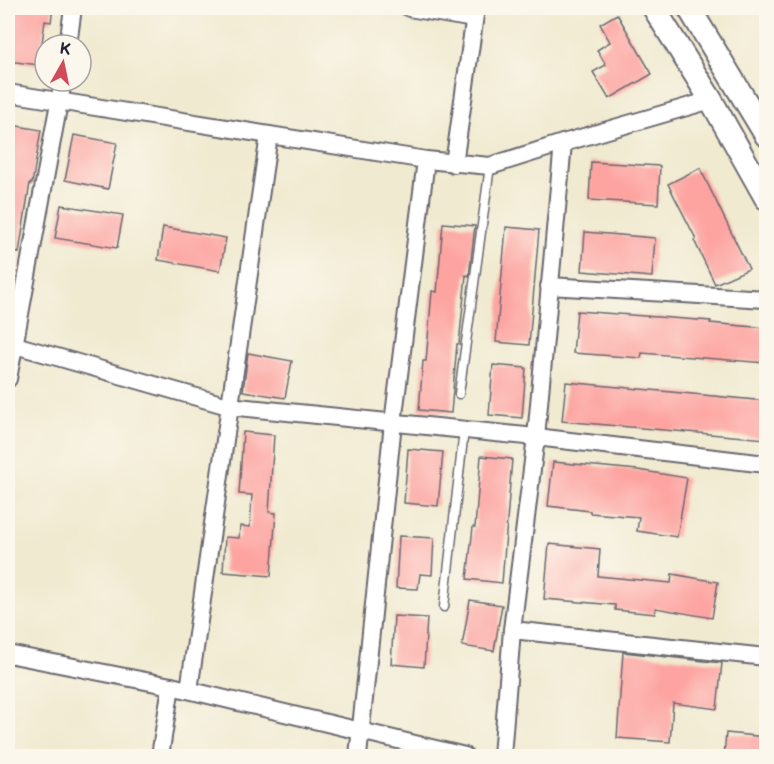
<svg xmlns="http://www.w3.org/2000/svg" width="774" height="764" font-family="'Balsamiq Sans',sans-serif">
  <rect width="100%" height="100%" fill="#fbf7ec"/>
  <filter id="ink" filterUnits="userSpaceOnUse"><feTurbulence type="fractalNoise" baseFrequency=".0167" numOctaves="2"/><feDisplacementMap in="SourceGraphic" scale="12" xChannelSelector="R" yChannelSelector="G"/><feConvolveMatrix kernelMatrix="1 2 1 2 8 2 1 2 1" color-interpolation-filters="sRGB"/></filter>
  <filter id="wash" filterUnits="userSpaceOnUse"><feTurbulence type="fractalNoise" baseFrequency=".008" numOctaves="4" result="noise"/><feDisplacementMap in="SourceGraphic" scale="24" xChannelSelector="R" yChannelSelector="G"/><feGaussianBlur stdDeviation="1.35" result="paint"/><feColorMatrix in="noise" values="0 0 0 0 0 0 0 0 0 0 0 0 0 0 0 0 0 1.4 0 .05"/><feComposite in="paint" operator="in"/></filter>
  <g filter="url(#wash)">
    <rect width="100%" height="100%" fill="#f0ead0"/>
    <g id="blocks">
      <g fill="#fda4a1">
        <path d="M8 8H53L51 22 45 21 39 65 8 61Z"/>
        <path d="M617 14 652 74 609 99 593 72 606 65 597 50 610 42 600 24Z"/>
        <path d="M12 125 41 130 32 184 30 183 19 253 8 251V154Z"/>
        <path d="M74 135 117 143 108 189 65 180Z"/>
        <path d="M591 162 660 166 658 204 589 200Z"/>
        <path d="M700 168 749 269 715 284 694 240 696 239 668 184Z"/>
        <path d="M61 205 123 215 117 248 55 238Z"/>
        <path d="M443 223 475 226 469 276 466 275 459 344H457L451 413 419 410 423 361H426L432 291 437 292Z"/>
        <path d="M163 227 226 238 220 271 158 260Z"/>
        <path d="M506 227 539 230 529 345 496 342Z"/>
        <path d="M585 232 655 238 652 277 582 271Z"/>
        <path d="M577 311 711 321 710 323 766 328V363L642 353 641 358 573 353Z"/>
        <path d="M248 353 292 361 285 398 243 391Z"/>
        <path d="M493 365 526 368 522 418 489 415Z"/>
        <path d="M566 382 766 401V439L562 421Z"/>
        <path d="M243 432 274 435 269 512 276 513 271 576 223 572 225 537 239 538 240 526 250 527 252 495 239 494Z"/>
        <path d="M408 449 443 452 438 506 404 503Z"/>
        <path d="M481 456 512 459 502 583 467 579 473 527H475Z"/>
        <path d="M553 462 638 470 687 478 677 537 637 531 639 517 590 513V511L548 506Z"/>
        <path d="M399 536 434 538 432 575 420 574 418 589 396 588Z"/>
        <path d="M549 544 600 549 598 576 671 583 672 574 718 582 712 618 656 608 655 614 615 610V605L544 599Z"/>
        <path d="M470 600 502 605 494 651 462 646Z"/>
        <path d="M394 616 427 618 424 667 391 664Z"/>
        <path d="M623 652 722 663 717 709 673 703 670 742 617 738Z"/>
        <path d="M726 733 766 737V756H724Z"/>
      </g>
    </g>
  </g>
  <g filter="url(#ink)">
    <use href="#blocks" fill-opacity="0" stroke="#6a686f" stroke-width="1.5"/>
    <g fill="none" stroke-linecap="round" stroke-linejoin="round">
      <g stroke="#6a686f" stroke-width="11">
        <g id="service">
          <path d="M459 394 490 166"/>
          <path d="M444 607 464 430"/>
        </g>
      </g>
      <g stroke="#6a686f" stroke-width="20">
        <g id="minor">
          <path d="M409 8 474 19"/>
          <path d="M68 45 73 8"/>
          <path d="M8 93 426 160 490 166 563 143 711 100"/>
          <path d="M454 164 476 8"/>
          <path d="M549 286 766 299"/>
          <path d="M8 343 228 406 536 437 766 464"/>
          <path d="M8 379 63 81"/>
          <path d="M512 630 766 657"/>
          <path d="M8 654 171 686 465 756"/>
          <path d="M189 690 269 135"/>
          <path d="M160 756 171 686"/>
          <path d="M358 756 393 423 426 160"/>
          <path d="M502 756 512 630 536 437 563 143"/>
        </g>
      </g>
      <g stroke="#6a686f" stroke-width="26">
        <g id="secondary">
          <path d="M654 8 711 100 766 198"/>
          <path d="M689 8 766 135"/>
        </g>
      </g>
      <use href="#service" stroke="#fff" stroke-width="8"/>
      <use href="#minor" stroke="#fff" stroke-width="16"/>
      <use href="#secondary" stroke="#fff" stroke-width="22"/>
    </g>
  </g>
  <rect width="774" height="764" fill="none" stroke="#fbf7ec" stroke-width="30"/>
  <g transform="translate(63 63) rotate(9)"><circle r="28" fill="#fbf7ec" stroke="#a4a2a5" stroke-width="1.5"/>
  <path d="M0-4.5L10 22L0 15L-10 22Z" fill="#d1495b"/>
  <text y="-9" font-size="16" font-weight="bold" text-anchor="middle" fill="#22223b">K</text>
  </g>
</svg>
